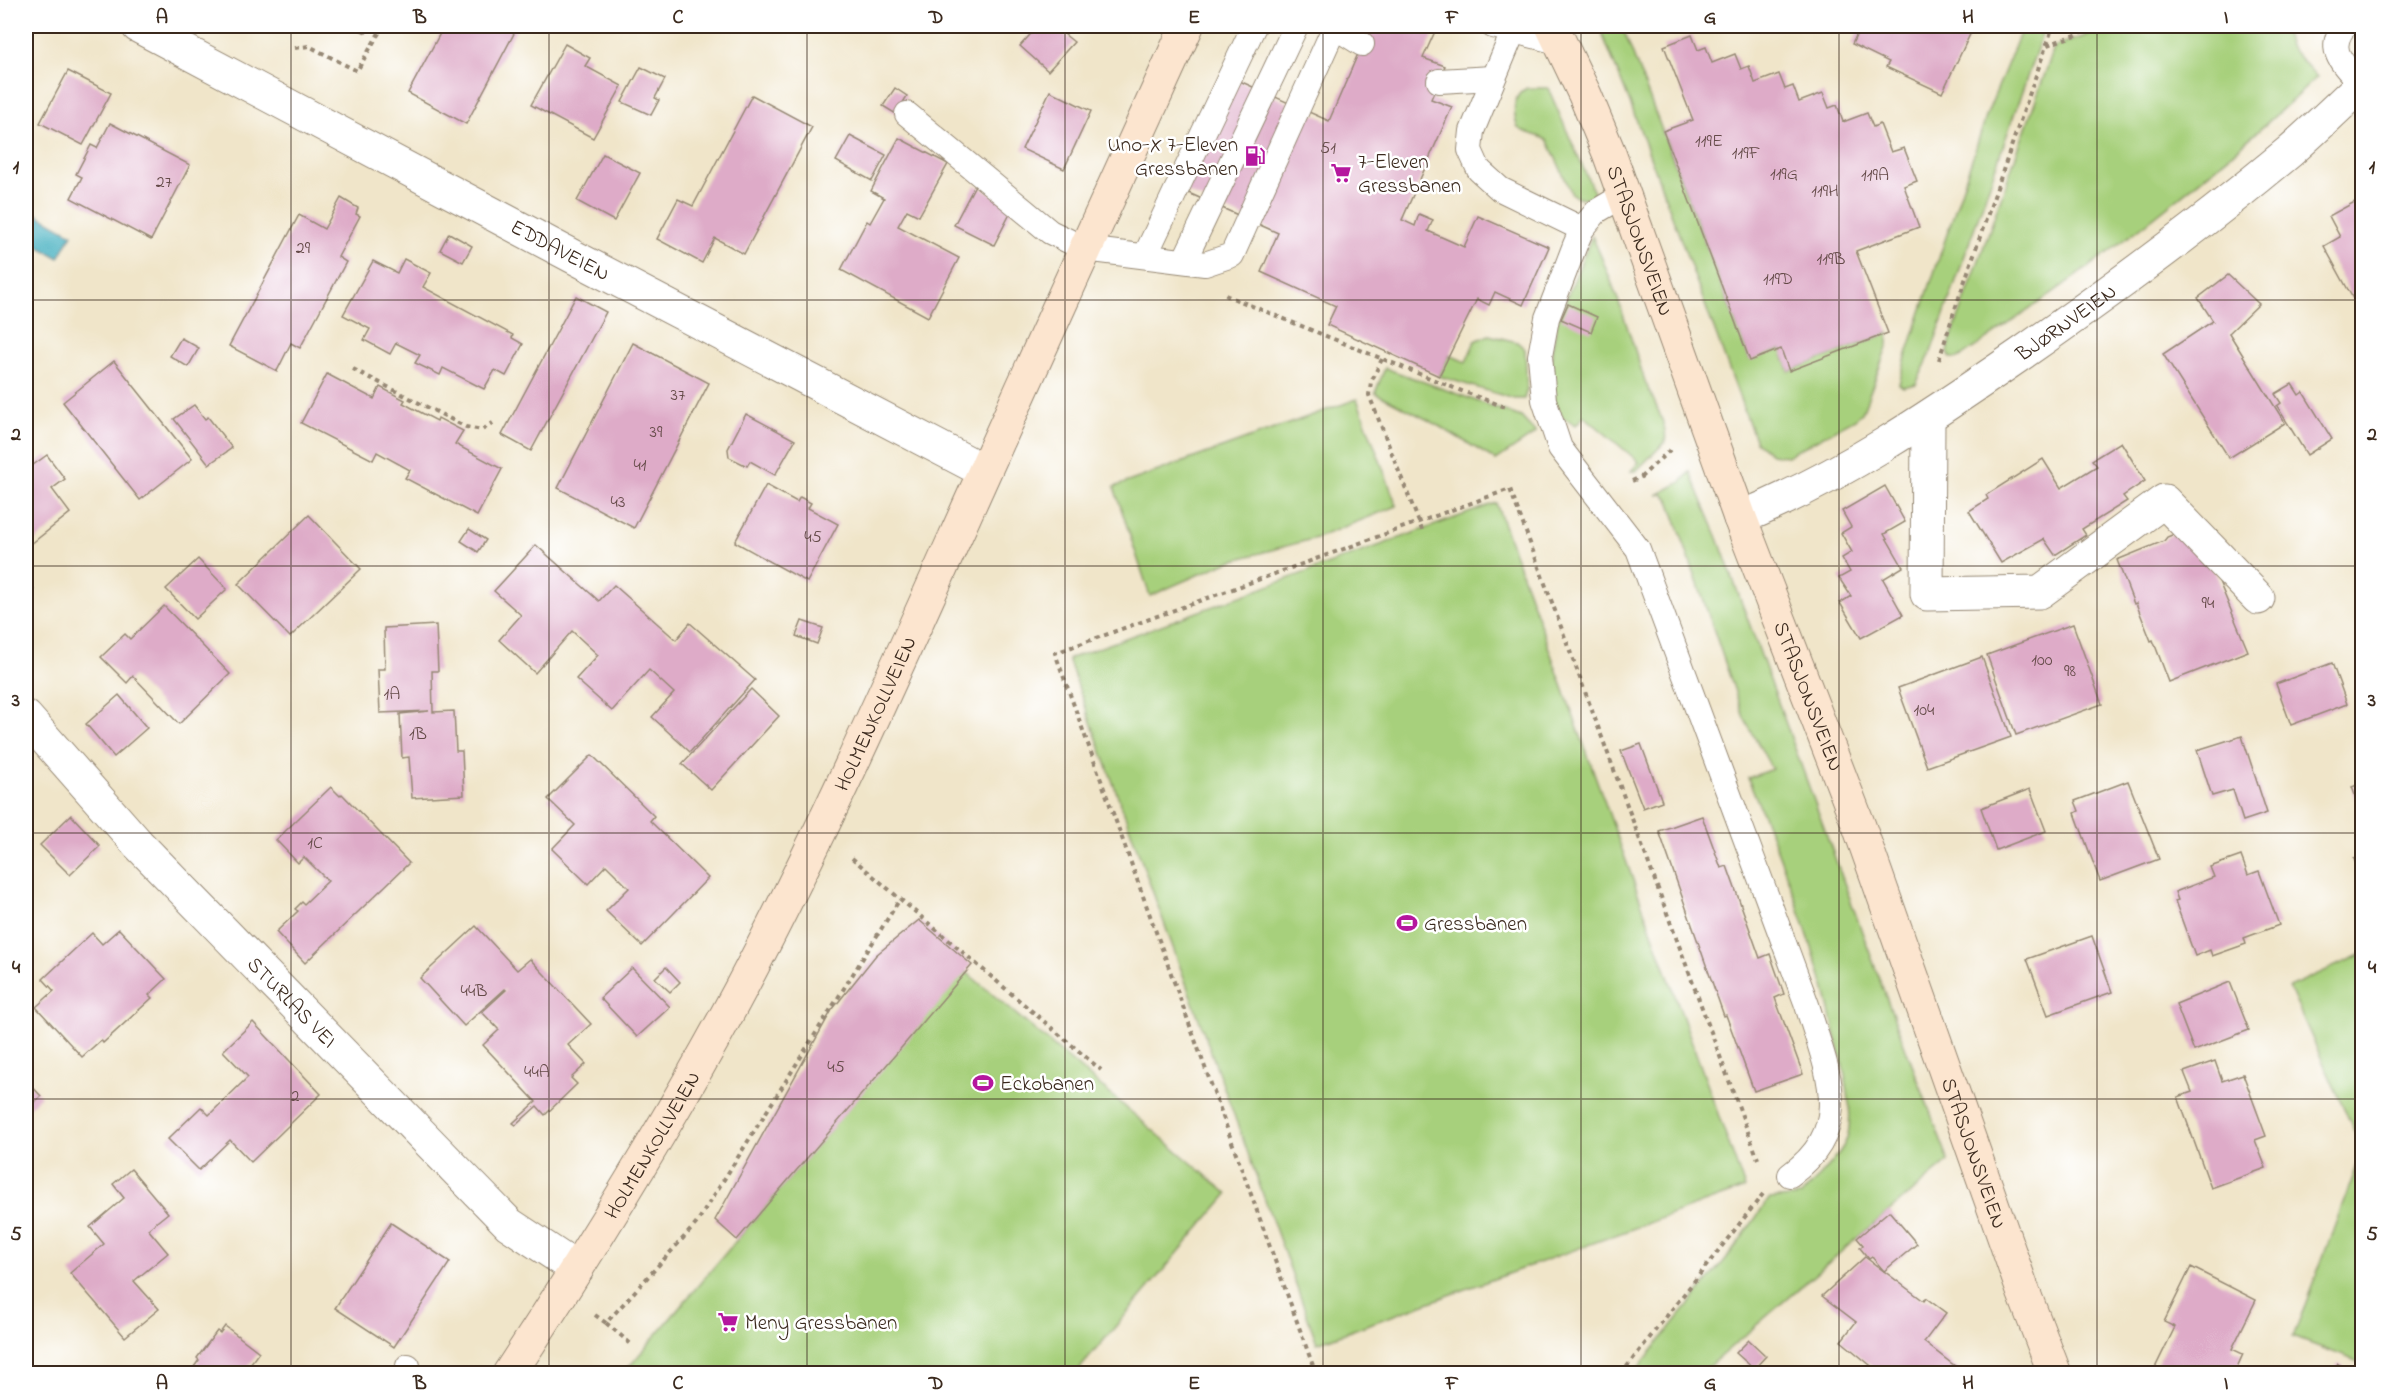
<svg xmlns="http://www.w3.org/2000/svg" width="2388" height="1399" font-family="'Indie Flower',sans-serif">
  <rect width="100%" height="100%" fill="#fff"/>
  <filter id="ink" filterUnits="userSpaceOnUse"><feTurbulence type="fractalNoise" baseFrequency=".0167" numOctaves="2"/><feDisplacementMap in="SourceGraphic" scale="12" xChannelSelector="R" yChannelSelector="G"/><feConvolveMatrix kernelMatrix="1 2 1 2 8 2 1 2 1" color-interpolation-filters="sRGB"/></filter>
  <filter id="wash" filterUnits="userSpaceOnUse"><feTurbulence type="fractalNoise" baseFrequency=".008" numOctaves="4" result="noise"/><feDisplacementMap in="SourceGraphic" scale="24" xChannelSelector="R" yChannelSelector="G"/><feGaussianBlur stdDeviation="1.35" result="paint"/><feColorMatrix in="noise" values="0 0 0 0 0 0 0 0 0 0 0 0 0 0 0 0 0 1.4 0 .05"/><feComposite in="paint" operator="in"/></filter>
  <g filter="url(#wash)">
    <rect width="100%" height="100%" fill="#f0e5c9"/>
    <g fill="#a7d07b" stroke="#717d4c" stroke-width="1.5">
      <path d="M1599 26H1622L1750 360 1781 349 1789 371 1888 333V345L1862 413 1855 419 1787 456 1771 454 1756 442 1632 108Z"/>
      <path d="M2023 26H2045L1930 355 1916 384 1903 387 1899 384 1906 357 1987 114Z"/>
      <path d="M2101 26H2290L2285 33 2289 46 2317 77C2207 182 2090 269 1965 354L1958 358H1951L1948 352 1951 339 2054 48 2060 44 2083 37Z"/>
      <path d="M1527 88H1548L1596 197 1578 198 1572 194 1548 141C1539 134 1527 135 1518 128 1513 113 1511 96 1527 88Z"/>
      <path d="M1592 236C1614 283 1629 332 1645 381 1651 397 1669 426 1665 442L1636 471H1631L1639 462 1584 416 1576 425 1562 417 1553 399 1552 350 1558 319Z"/>
      <path d="M1489 335 1517 342 1525 349 1527 389 1524 399H1514L1439 376 1449 355 1466 362 1475 341Z"/>
      <path d="M1385 368 1521 417 1536 433 1496 460 1432 422 1375 393Z"/>
      <path d="M1357 399 1397 506 1316 538 1227 562 1150 596 1114 487Z"/>
      <path d="M1690 472 1718 538 1883 989 1949 1161 1857 1238 1701 1373H1634L1733 1250 1769 1199 1801 1196C1815 1180 1843 1155 1848 1135 1854 1104 1843 1066 1836 1036 1831 1019 1829 1000 1823 983 1802 913 1776 845 1748 778L1772 769 1744 718 1669 500 1663 494 1657 495 1681 482Z"/>
      <path d="M1496 503 1745 1188 1317 1343 1068 659Z"/>
      <path d="M2362 954V1148L2289 987Z"/>
      <path d="M965 971 1228 1194 1076 1373 623 1374Z"/>
      <path d="M2362 1153V1363L2293 1337Z"/>
    </g>
    <path fill="#42afbf" stroke="#3e6c6e" stroke-width="1.5" d="M26 208 72 234 59 258 26 240Z"/>
    <g id="blocks">
      <g fill="#deabc8">
        <path d="M351 26H370L366 33Z"/>
        <path d="M444 26H518L466 124 408 93Z"/>
        <path d="M1038 26H1072L1064 34 1074 42 1048 71 1020 46Z"/>
        <path d="M1370 26 1437 27 1423 58 1445 66 1431 99 1452 107 1402 220 1415 226 1419 214 1433 220 1428 231 1464 247 1478 216 1549 247 1523 305 1495 292 1489 305 1477 299 1439 376 1327 325 1336 306 1261 272 1278 233 1173 186 1224 74 1329 121Z"/>
        <path d="M1861 26H1974L1942 93 1886 67 1889 62 1852 44Z"/>
        <path d="M1692 35 1698 50 1706 47 1712 63 1735 54 1741 69 1749 66 1755 83 1779 74 1785 89 1793 86 1799 102 1823 93 1829 108 1837 105 1843 122 1867 113 1873 127 1880 124 1891 152 1904 148 1917 181 1904 186 1919 227 1856 251 1888 333 1789 371 1781 349 1750 361 1663 131 1693 120 1664 46Z"/>
        <path d="M565 44 590 58 585 66 622 86 593 138 531 105Z"/>
        <path d="M641 67 665 79 655 98 659 100 651 115 622 102Z"/>
        <path d="M68 71 111 93 83 145 40 123Z"/>
        <path d="M895 88 907 96 896 114 883 106Z"/>
        <path d="M1050 91 1091 111 1064 169 1022 149Z"/>
        <path d="M752 95 812 127 744 254 715 238 702 263 657 239 678 199 693 206Z"/>
        <path d="M110 123 190 165 151 240 71 198 82 177 76 174 91 145 97 148Z"/>
        <path d="M850 136 886 155 872 181 836 161Z"/>
        <path d="M899 138 948 164 919 216 907 210 898 226 959 258 928 317 841 270 867 221 870 223 884 198 871 191Z"/>
        <path d="M603 154 640 173 614 221 577 201Z"/>
        <path d="M975 185 1014 206 994 245 954 225Z"/>
        <path d="M341 198 358 208 356 214 360 216 338 257 346 262 300 348 291 343 277 371 229 346 299 215 324 229Z"/>
        <path d="M2362 198V315L2324 246 2340 237 2329 216Z"/>
        <path d="M449 233 472 246 463 262 440 250Z"/>
        <path d="M404 259 431 273 423 287 513 335 512 338 523 344 506 376 495 370 484 389 443 368 440 375 415 363 420 355 396 343 390 354 364 340 370 329 343 315 373 261 397 273Z"/>
        <path d="M2228 275 2259 304 2229 333 2285 423 2229 458 2163 354 2213 321 2198 298Z"/>
        <path d="M576 296 606 312 531 451 502 435Z"/>
        <path d="M1568 304 1597 317 1591 332 1561 319Z"/>
        <path d="M181 338 199 348 188 367 170 356Z"/>
        <path d="M633 343 709 383 634 528 558 488Z"/>
        <path d="M114 361 192 459 140 500 63 402Z"/>
        <path d="M327 374 374 399 380 387 405 400 403 403 418 411 437 421 438 418 463 431 455 444 502 469 477 516 405 478 410 470 377 452 373 460 301 423Z"/>
        <path d="M2292 384 2299 395 2303 392 2332 439 2307 455 2277 406 2281 403 2275 394Z"/>
        <path d="M194 405 205 419 208 417 232 448 209 464 174 419Z"/>
        <path d="M746 414 795 440 775 475 750 461 747 466 729 457 728 449Z"/>
        <path d="M2121 442 2145 481 2123 496 2127 501 2082 529 2086 535 2055 555 2044 539 2001 563 1969 511 1988 499 1986 495 2043 459 2061 488 2097 466 2092 460Z"/>
        <path d="M26 455 33 465 47 455 65 479 52 489 70 513 26 548Z"/>
        <path d="M766 485 797 502 800 497 811 503 808 508 838 524 807 582 735 542Z"/>
        <path d="M1885 486 1905 522 1884 534 1903 567 1883 579 1903 615 1861 638 1840 603 1851 596 1839 578 1850 572 1842 558 1852 552 1841 533 1851 527 1842 511Z"/>
        <path d="M309 515 361 569 290 637 238 584Z"/>
        <path d="M469 529 486 540 478 552 461 541Z"/>
        <path d="M2177 533 2215 572 2248 651 2169 682 2153 640 2151 641 2136 603 2134 604 2117 560 2164 541 2167 537Z"/>
        <path d="M536 545 599 601 614 585 676 640 690 623 755 680 690 752 652 717 674 693 649 670 612 711 576 679 598 655 572 631 535 673 499 640 521 615 494 591Z"/>
        <path d="M198 559 227 589 195 619 166 589Z"/>
        <path d="M26 578 34 589 26 595Z"/>
        <path d="M164 606 230 674 179 724 133 676 127 683 101 657 125 634 130 639Z"/>
        <path d="M802 621 823 628 817 644 796 636Z"/>
        <path d="M2073 624 2102 704 2016 735 1987 655Z"/>
        <path d="M436 625 438 671H432L433 712 454 711 456 751H462L464 795 412 798 409 757 402 758 400 714 429 711 380 713 378 669H385L384 628Z"/>
        <path d="M1982 657 2011 737 1927 767 1898 688Z"/>
        <path d="M2332 663 2347 704 2291 725 2276 684Z"/>
        <path d="M751 689 779 716 711 790 682 764Z"/>
        <path d="M119 695 147 728 114 757 86 724Z"/>
        <path d="M2242 736 2267 813 2243 821 2233 790 2212 796 2197 750Z"/>
        <path d="M1641 744 1662 801 1643 808 1621 751Z"/>
        <path d="M592 755 654 816 650 821 708 878 642 946 606 911 629 888 606 865 588 884 552 849 575 825 548 799Z"/>
        <path d="M2128 781 2159 859 2100 881 2075 813 2079 811 2075 801Z"/>
        <path d="M2362 783V814L2352 787Z"/>
        <path d="M331 787 340 796 342 794 409 863 305 963 276 932 298 911 295 909 302 902 304 904 328 881 304 857 298 863 276 840Z"/>
        <path d="M2030 789 2046 831 1996 850 1981 808Z"/>
        <path d="M71 815 100 846 70 875 40 845Z"/>
        <path d="M1702 816 1721 868 1727 866 1760 958 1770 954 1784 994 1775 998 1803 1074 1754 1091 1726 1015 1724 1016 1659 831Z"/>
        <path d="M2241 856 2248 875 2259 871 2279 925 2244 938 2246 944 2212 956 2210 950 2195 956 2175 901 2178 900 2175 892 2214 877 2210 867Z"/>
        <path d="M2362 856V880L2354 859Z"/>
        <path d="M919 920 972 965 737 1240 715 1220 832 1010 876 955Z"/>
        <path d="M476 926 517 970 530 959 591 1024 568 1045 586 1064 571 1078 577 1084 545 1115 537 1106 516 1125 513 1123 536 1102 483 1045 499 1030 482 1012 506 990 505 989 464 1026 420 978Z"/>
        <path d="M119 929 166 979 149 995 152 998 103 1043 101 1040 82 1057 36 1007 54 991 43 979 92 933 102 944Z"/>
        <path d="M2092 936 2112 992 2048 1015 2027 959Z"/>
        <path d="M666 967 680 982 670 992 655 978Z"/>
        <path d="M632 968 670 1007 637 1037 600 998Z"/>
        <path d="M2230 982 2249 1030 2194 1051 2176 1004Z"/>
        <path d="M253 1022 321 1094 251 1162 230 1140 199 1170 168 1139 201 1107 209 1115 248 1077 223 1051Z"/>
        <path d="M2215 1061 2222 1081 2243 1074 2266 1136 2255 1140 2266 1168 2211 1188 2178 1097 2192 1092 2184 1072Z"/>
        <path d="M26 1080 41 1096 26 1110Z"/>
        <path d="M131 1169 168 1213 148 1229 168 1253 134 1281 159 1309 125 1337 70 1273 104 1244 90 1227 124 1198 113 1184Z"/>
        <path d="M1889 1211 1917 1244 1884 1271 1872 1257 1869 1259 1860 1248 1863 1245 1857 1238Z"/>
        <path d="M391 1223 450 1262 394 1347 335 1308Z"/>
        <path d="M1865 1257 1924 1301 1926 1298 1946 1313 1924 1342 1960 1370 1958 1374H1881L1841 1341 1856 1322 1822 1296Z"/>
        <path d="M2191 1267 2256 1300 2232 1349 2243 1354 2234 1374H2152L2175 1327 2164 1322Z"/>
        <path d="M225 1326 259 1352 243 1374H189L199 1360 197 1358 217 1331 220 1333Z"/>
        <path d="M1749 1340 1766 1356 1754 1369 1736 1353Z"/>
        <path d="M2338 1364 2357 1374H2333Z"/>
      </g>
    </g>
  </g>
  <g filter="url(#ink)">
    <use href="#blocks" fill-opacity="0" stroke="#968874" stroke-width="1.5"/>
    <g fill="none" stroke-linecap="round" stroke-linejoin="round">
      <g stroke="#968874" stroke-width="26">
        <g id="lane">
          <path d="M1333 26 1362 44"/>
          <path d="M1493 26 1562 43"/>
          <path d="M2345 26C2324 50 2345 66 2362 85"/>
          <path d="M1513 32 1472 131 1470 150 1479 170 1500 189 1582 229"/>
          <path d="M1439 81 1493 78"/>
          <path d="M907 114 1050 232 1085 249 1205 264 1232 255 1335 26"/>
          <path d="M1624 195 1597 211 1582 229 1575 245 1547 318 1540 356 1544 400 1560 448 1638 549 1807 1005C1826 1069 1857 1127 1790 1175"/>
          <path d="M1145 256 1254 26"/>
          <path d="M1184 261 1296 26"/>
          <path d="M408 1374V1366"/>
        </g>
      </g>
      <g stroke="#968874" stroke-width="35">
        <g id="street">
          <path id="s1" d="M138 26 572 256 984 471"/>
          <path d="M1928 419 1927 594 2040 592 2164 501 2258 598"/>
          <path id="s2" d="M1740 518C1842 477 1931 416 2021 354 2113 290 2203 224 2289 152 2314 130 2338 107 2362 84"/>
          <path id="s3" d="M26 717 138 844 509 1224 577 1269"/>
        </g>
      </g>
      <g stroke="#968874" stroke-width="35">
        <g id="secondary">
          <path id="s4" d="M1552 26 1585 95 1609 153 1740 518 1859 826 2023 1291 2055 1374"/>
          <path id="s5" d="M509 1374C591 1249 670 1121 740 990 829 822 905 648 983 475 1050 325 1120 175 1187 26"/>
        </g>
      </g>
      <g stroke="#968874" stroke-width="4" stroke-dasharray="4.5 4.5" stroke-linecap="butt">
        <path d="M261 30 263 26"/>
        <path d="M2047 45 2076 35 2093 26"/>
        <path d="M295 48 309 46 357 71 383 26"/>
        <path d="M1225 295 1459 390 1508 408"/>
        <path d="M1382 359 1371 382 1369 395 1422 530"/>
        <path d="M1939 360 1953 315 2053 26"/>
        <path d="M353 369 466 427 482 430 493 423"/>
        <path d="M1632 481 1641 477 1672 448"/>
        <path d="M852 858 1101 1070"/>
        <path d="M595 1315 606 1323 696 1224 900 899"/>
        <path d="M606 1323 631 1344"/>
        <path d="M1316 1374 1055 653 1510 489 1758 1159"/>
        <path d="M1621 1374 1763 1194"/>
      </g>
      <use href="#lane" stroke="#fff" stroke-width="24"/>
      <use href="#street" stroke="#fff" stroke-width="33"/>
      <use href="#secondary" stroke="#fce5cf" stroke-width="33"/>
    </g>
  </g>
  <path fill="none" stroke="#3b2a1e" stroke-width="1.5" stroke-opacity="0.55" d="M291 26V1374M549 26V1374M807 26V1374M1065 26V1374M1323 26V1374M1581 26V1374M1839 26V1374M2097 26V1374M26 300H2362M26 566H2362M26 833H2362M26 1099H2362"/>
  <defs>
    <g id="fuel-bare" transform="scale(1.62)"><path d="M-5.5-6h7V0h2V4h1.3V-2.5L3-4.5l.8-.8L6-3V5H2.5V1h-1V6h-7ZM-4.2-4.7v3.2H.2V-4.7Z" fill="#b5179e" stroke="#fff" stroke-width="2.5" paint-order="stroke"/></g>
    <g id="supermarket-bare" transform="scale(1.62)"><path d="M-6-5.5h2.5l.6 2H6L4.5 2H-2.5L-4.4-4H-6ZM-1.5 3.2a1.3 1.3 0 1 0 .1 0ZM3 3.2a1.3 1.3 0 1 0 .1 0Z" fill="#b5179e" stroke="#fff" stroke-width="2.5" paint-order="stroke"/></g>
    <g id="stadium-bare" transform="scale(1.62)"><path d="M0-5a6.5 5 0 1 0 0 10a6.5 5 0 1 0 0-10ZM-3.5-1.8h7v3.6h-7Z" fill="#b5179e" stroke="#fff" stroke-width="2.5" paint-order="stroke"/></g>
  </defs>
  <g fill-rule="evenodd">
    <use href="#fuel-bare" x="1255" y="156"/>
    <use href="#supermarket-bare" x="1341" y="173"/>
    <use href="#stadium-bare" x="1407" y="923"/>
    <use href="#stadium-bare" x="983" y="1083"/>
    <use href="#supermarket-bare" x="728" y="1322"/>
  </g>
  <g text-anchor="middle" stroke-width="5" stroke-linejoin="round" paint-order="stroke">
    <g font-size="18" fill="#644a48">
      <text x="1709" y="146">119E</text>
      <text x="1328" y="153">51</text>
      <text x="1746" y="158">119F</text>
      <text x="1784" y="179">119G</text>
      <text x="1875" y="180">119A</text>
      <text x="164" y="187">27</text>
      <text x="1825" y="196">119H</text>
      <text x="303" y="253">29</text>
      <text x="1831" y="264">119B</text>
      <text x="1778" y="284">119D</text>
      <text x="678" y="400">37</text>
      <text x="656" y="437">39</text>
      <text x="640" y="470">41</text>
      <text x="618" y="507">43</text>
      <text x="813" y="542">45</text>
      <text x="2208" y="608">94</text>
      <text x="2042" y="665">100</text>
      <text x="2070" y="676">98</text>
      <text x="392" y="699">1A</text>
      <text x="1924" y="715">104</text>
      <text x="418" y="739">1B</text>
      <text x="315" y="848">1C</text>
      <text x="474" y="996">44B</text>
      <text x="836" y="1072">45</text>
      <text x="537" y="1077">44A</text>
      <text x="295" y="1101">2</text>
    </g>
    <g font-size="21" fill="#3b2a1e" stroke="#fff" text-anchor="start">
      <text x="1238" y="151" text-anchor="end">Uno-X 7-Eleven<tspan x="1238" dy="24">Gressbanen</tspan></text>
      <text x="1358" y="168">7-Eleven<tspan x="1358" dy="24">Gressbanen</tspan></text>
      <text x="1424" y="930">Gressbanen</text>
      <text x="1000" y="1090">Eckobanen</text>
      <text x="745" y="1329">Meny Gressbanen</text>
    </g>
    <g font-size="21" fill="#3b2a1e" stroke="#fff">
      <text dy="7" stroke="none"><textPath href="#s4" startOffset="232">STASJONSVEIEN</textPath></text>
      <text dy="7" stroke="none"><textPath href="#s1" startOffset="478">EDDAVEIEN</textPath></text>
      <text dy="7" stroke="none"><textPath href="#s2" startOffset="381">BJØRNVEIEN</textPath></text>
      <text dy="7" stroke="none"><textPath href="#s4" startOffset="718">STASJONSVEIEN</textPath></text>
      <text dy="7" stroke="none"><textPath href="#s5" startOffset="756">HOLMENKOLLVEIEN</textPath></text>
      <text dy="7" stroke="none"><textPath href="#s3" startOffset="390">STURLAS VEI</textPath></text>
      <text dy="7" stroke="none"><textPath href="#s5" startOffset="270">HOLMENKOLLVEIEN</textPath></text>
      <text dy="7" stroke="none"><textPath href="#s4" startOffset="1204">STASJONSVEIEN</textPath></text>
    </g>
  </g>
  <rect width="2388" height="1399" fill="none" stroke="#fff" stroke-width="66"/>
  <rect x="33" y="33" width="2322" height="1333" fill="none" stroke="#3b2a1e" stroke-width="2"/>
  <g font-size="20" text-anchor="middle" font-weight="bold" fill="#3b2a1e">
    <text x="162" y="23">A</text>
    <text x="420" y="23">B</text>
    <text x="678" y="23">C</text>
    <text x="936" y="23">D</text>
    <text x="1194" y="23">E</text>
    <text x="1452" y="23">F</text>
    <text x="1710" y="23">G</text>
    <text x="1968" y="23">H</text>
    <text x="2226" y="23">I</text>
    <text x="16" y="173">1</text>
    <text x="2372" y="173">1</text>
    <text x="16" y="440">2</text>
    <text x="2372" y="440">2</text>
    <text x="16" y="706">3</text>
    <text x="2372" y="706">3</text>
    <text x="16" y="973">4</text>
    <text x="2372" y="973">4</text>
    <text x="16" y="1240">5</text>
    <text x="2372" y="1240">5</text>
    <text x="162" y="1389">A</text>
    <text x="420" y="1389">B</text>
    <text x="678" y="1389">C</text>
    <text x="936" y="1389">D</text>
    <text x="1194" y="1389">E</text>
    <text x="1452" y="1389">F</text>
    <text x="1710" y="1389">G</text>
    <text x="1968" y="1389">H</text>
    <text x="2226" y="1389">I</text>
  </g>
</svg>
